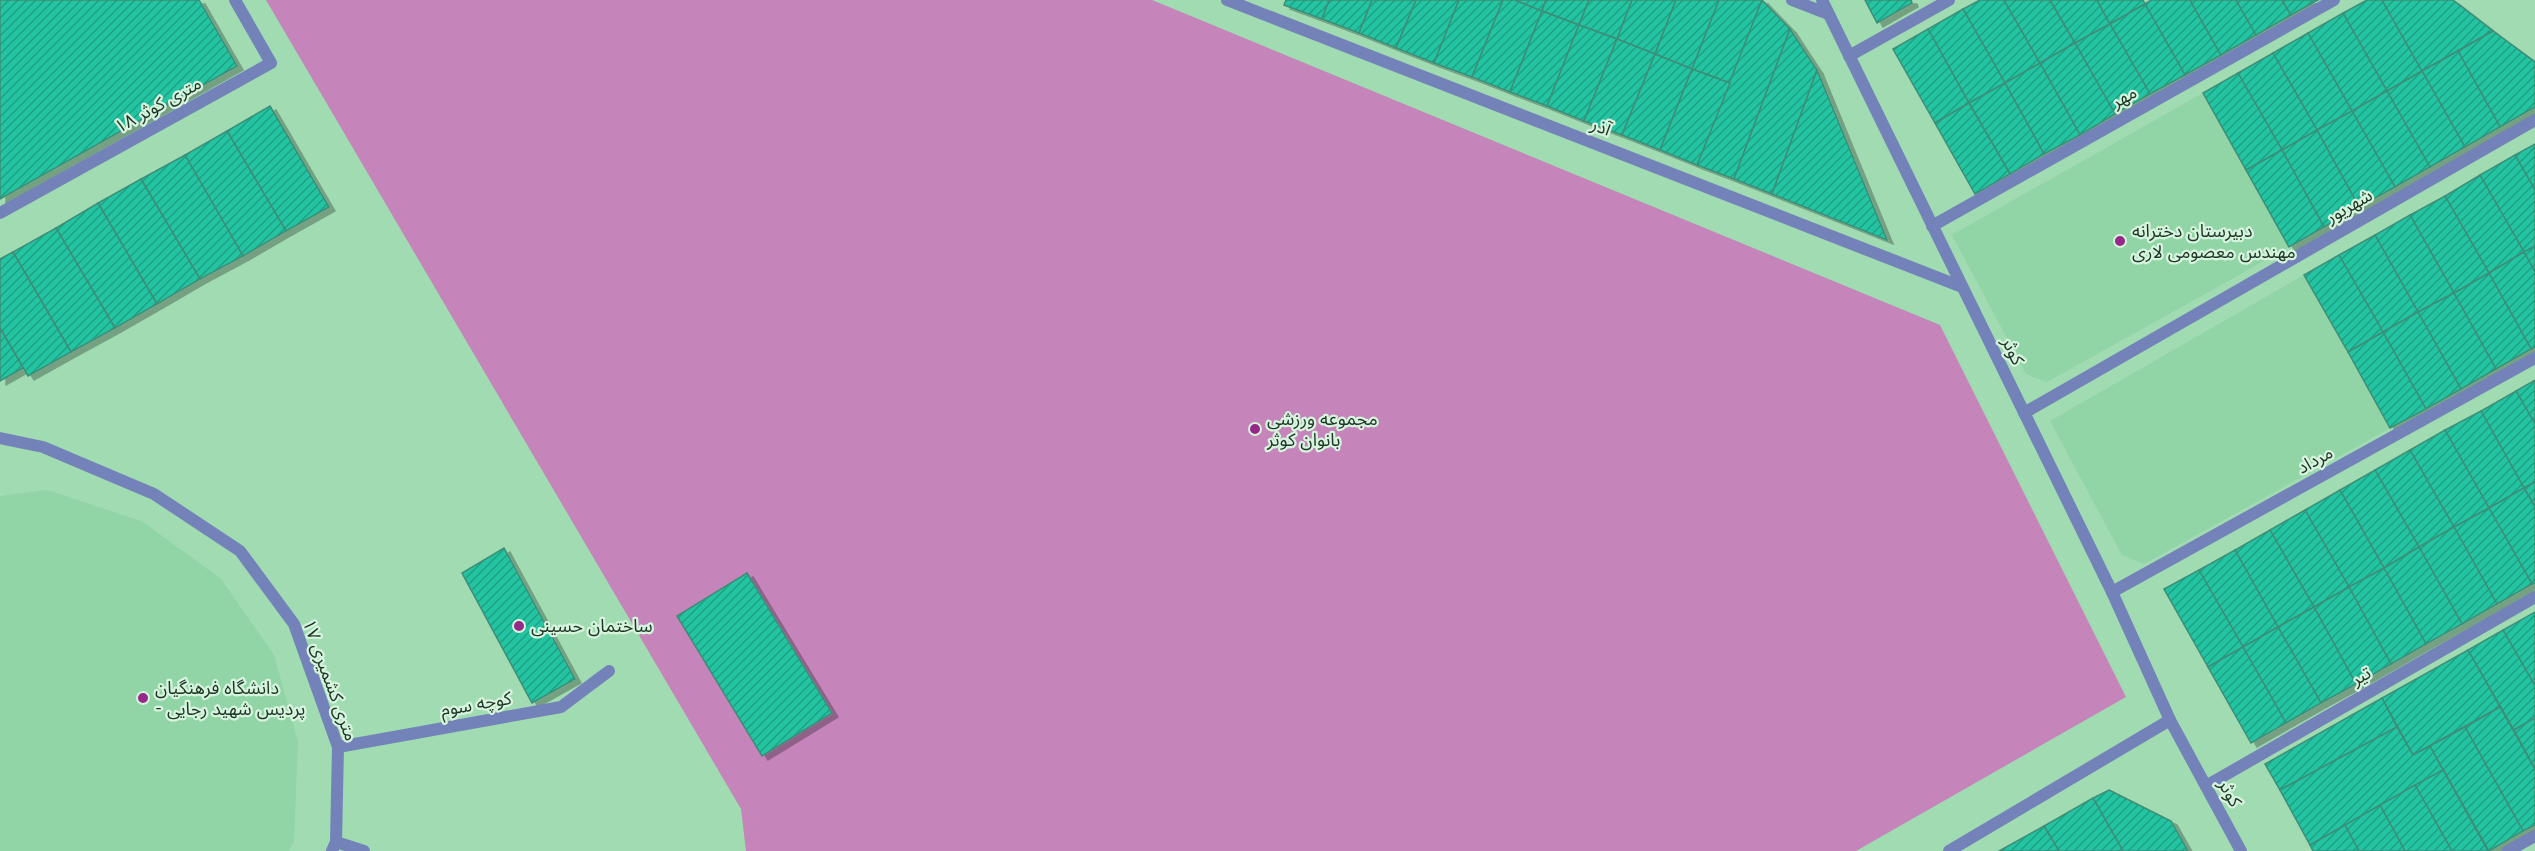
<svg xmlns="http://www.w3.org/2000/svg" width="2535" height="851" font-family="Quicksand,'Noto Sans Arabic',sans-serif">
  <defs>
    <pattern id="building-hatch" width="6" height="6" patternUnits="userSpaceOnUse" patternTransform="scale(1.5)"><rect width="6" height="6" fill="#24c4a1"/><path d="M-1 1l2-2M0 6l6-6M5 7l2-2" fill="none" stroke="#1fa083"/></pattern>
    <filter id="shadow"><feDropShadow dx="6" dy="4" stdDeviation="0" flood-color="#0004"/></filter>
  </defs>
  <rect width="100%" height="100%" fill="#a0dbb1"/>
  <g fill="#91d4a5">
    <path d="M2203 93 2289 247 2047 382 2026 374 1952 235Z"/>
    <path d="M2304 275 2390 428 2144 564 2122 555 2050 421Z"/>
    <path d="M47 490 143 522 221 579 274 655 298 742 294 841 289 851H0V496Z"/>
  </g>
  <path fill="#c584ba" d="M266 0H1152L1940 325 2126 697 1856 851H746L741 809Z"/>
  <g fill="url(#building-hatch)" stroke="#3e8d78" stroke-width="1.5" filter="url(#shadow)">
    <path d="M0 0H199L237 66 0 199Z"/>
    <path d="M1286 0H1329L1322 19 1284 5Z"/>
    <path d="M1329 0H1372L1359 33 1322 19Z"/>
    <path d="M1372 0H1416L1396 48 1359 33Z"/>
    <path d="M1416 0H1459L1434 63 1396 48Z"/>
    <path d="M1459 0H1503L1472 77 1434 63Z"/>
    <path d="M1503 0H1515L1542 11 1510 92 1472 77Z"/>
    <path d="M1515 0H1546L1542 11Z"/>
    <path d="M1546 0H1589L1579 25 1542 11Z"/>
    <path d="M1589 0H1632L1617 39 1579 25Z"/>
    <path d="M1632 0H1676L1655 54 1617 39Z"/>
    <path d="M1676 0H1719L1692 69 1655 54Z"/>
    <path d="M1719 0H1762L1730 83 1692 69Z"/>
    <path d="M1762 0 1790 29 1734 179 1697 165Z"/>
    <path d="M1865 0H1911L1912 3 1877 23Z"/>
    <path d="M1980 0H2004L2040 63 2005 83 1963 9Z"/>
    <path d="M2004 0H2050L2075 43 2040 63Z"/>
    <path d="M2050 0H2097L2110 24 2075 43Z"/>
    <path d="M2097 0H2143L2145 4 2110 24Z"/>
    <path d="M2151 0H2190L2221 55 2185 75 2145 4Z"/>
    <path d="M2190 0H2236L2256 35 2221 55Z"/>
    <path d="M2236 0H2282L2291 15 2256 35Z"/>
    <path d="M2282 0H2318L2291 15Z"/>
    <path d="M2367 0H2382L2422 71 2387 91 2343 13Z"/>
    <path d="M2382 0H2453L2493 31 2422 71Z"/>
    <path d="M2145 4 2185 75 2150 94 2110 24Z"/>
    <path d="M1963 9 2005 83 1969 103 1928 29Z"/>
    <path d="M1542 11 1579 25 1547 106 1510 92Z"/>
    <path d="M2343 13 2387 91 2352 111 2308 33Z"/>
    <path d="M2110 24 2150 94 2115 114 2075 43Z"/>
    <path d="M1579 25 1617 39 1584 121 1547 106Z"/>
    <path d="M1790 29 1817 70 1772 194 1734 179Z"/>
    <path d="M1928 29 1969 103 1935 123 1893 49Z"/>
    <path d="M2493 31 2535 62V107L2500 127 2458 51Z"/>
    <path d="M2308 33 2352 111 2317 130 2273 53Z"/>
    <path d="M1617 39 1655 54 1622 135 1584 121Z"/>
    <path d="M2075 43 2115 114 2080 135 2040 63Z"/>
    <path d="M2458 51 2500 127 2465 147 2422 71Z"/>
    <path d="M2273 53 2317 130 2282 150 2238 73Z"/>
    <path d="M1655 54 1692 69 1660 150 1622 135Z"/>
    <path d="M2040 63 2080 135 2044 154 2005 83Z"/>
    <path d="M1692 69 1730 83 1697 165 1660 150Z"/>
    <path d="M1817 70 1887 240 1772 194Z"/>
    <path d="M2422 71 2465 147 2430 167 2387 91Z"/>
    <path d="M2238 73 2282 150 2246 170 2203 93Z"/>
    <path d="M2005 83 2044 154 2010 174 1969 103Z"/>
    <path d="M2387 91 2430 167 2395 187 2352 111Z"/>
    <path d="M1969 103 2010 174 1975 194 1935 123Z"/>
    <path d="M270 106 329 207 286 231 227 131Z"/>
    <path d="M2352 111 2395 187 2359 207 2317 130Z"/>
    <path d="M2317 130 2359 207 2324 227 2282 150Z"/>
    <path d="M227 131 286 231 243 256 185 155Z"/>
    <path d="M2535 144V190L2515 155Z"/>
    <path d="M2282 150 2324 227 2289 247 2246 170Z"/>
    <path d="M185 155 243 256 200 279 141 179Z"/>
    <path d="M2515 155 2535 190V246L2524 252 2480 175Z"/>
    <path d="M2480 175 2524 252 2489 273 2445 196Z"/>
    <path d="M141 179 200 279 157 304 98 203Z"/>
    <path d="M2445 196 2489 273 2454 293 2410 215Z"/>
    <path d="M98 203 157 304 115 328 56 228Z"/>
    <path d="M2410 215 2454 293 2418 312 2375 235Z"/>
    <path d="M56 228 115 328 71 352 13 252Z"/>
    <path d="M2375 235 2418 312 2383 332 2339 255Z"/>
    <path d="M2535 246V272L2524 252Z"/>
    <path d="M13 252 71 352 28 376 0 328V259Z"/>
    <path d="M2524 252 2535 272V347L2531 349 2489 273Z"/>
    <path d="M2339 255 2383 332 2348 352 2304 275Z"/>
    <path d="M2489 273 2531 349 2496 369 2454 293Z"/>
    <path d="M2454 293 2496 369 2461 389 2418 312Z"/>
    <path d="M2418 312 2461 389 2426 409 2383 332Z"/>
    <path d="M0 328 23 368 0 381Z"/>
    <path d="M2383 332 2426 409 2390 428 2348 352Z"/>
    <path d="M2535 380V424L2516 391Z"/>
    <path d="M2516 391 2535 424V482L2524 488 2481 411Z"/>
    <path d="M2481 411 2524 488 2489 508 2445 430Z"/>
    <path d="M2445 430 2489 508 2454 527 2410 450Z"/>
    <path d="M2410 450 2454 527 2419 547 2375 470Z"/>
    <path d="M2375 470 2419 547 2384 568 2340 490Z"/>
    <path d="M2535 482V507L2524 488Z"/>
    <path d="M2524 488 2535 507V583L2532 584 2489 508Z"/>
    <path d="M2340 490 2384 568 2349 587 2305 510Z"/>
    <path d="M2489 508 2532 584 2497 604 2454 527Z"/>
    <path d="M2305 510 2349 587 2314 607 2270 530Z"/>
    <path d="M2454 527 2497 604 2462 624 2419 547Z"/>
    <path d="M2270 530 2314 607 2278 627 2235 550Z"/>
    <path d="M2419 547 2462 624 2426 644 2384 568Z"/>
    <path d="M504 548 575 679 532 703 462 573Z"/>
    <path d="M2235 550 2278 627 2243 647 2199 570Z"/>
    <path d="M2384 568 2426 644 2391 664 2349 587Z"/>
    <path d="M2199 570 2243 647 2208 667 2164 589Z"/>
    <path d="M747 573 832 713 762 756 677 616Z"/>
    <path d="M2349 587 2391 664 2356 684 2314 607Z"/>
    <path d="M2314 607 2356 684 2321 703 2278 627Z"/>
    <path d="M2535 612V686L2503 630Z"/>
    <path d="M2278 627 2321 703 2286 723 2243 647Z"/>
    <path d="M2503 630 2535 686V718L2514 730 2468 650Z"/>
    <path d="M2243 647 2286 723 2251 743 2208 667Z"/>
    <path d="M2468 650 2500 707 2413 755 2382 698Z"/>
    <path d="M2382 698 2397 727 2280 790 2265 764Z"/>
    <path d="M2500 707 2535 769V825L2523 831 2465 727Z"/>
    <path d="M2535 718V769L2514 730Z"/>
    <path d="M2397 727 2413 755 2430 746 2443 770 2310 845 2280 790Z"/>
    <path d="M2465 727 2523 831 2489 851 2430 746Z"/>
    <path d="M2443 770 2488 851H2452L2415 785Z"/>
    <path d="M2415 785 2452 851H2405L2380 805Z"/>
    <path d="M2109 790 2171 821 2188 851H2123L2093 798Z"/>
    <path d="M2093 798 2123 851H2059L2044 826Z"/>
    <path d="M2380 805 2405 851H2359L2345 825Z"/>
    <path d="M2345 825 2359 851H2313L2310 845Z"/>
    <path d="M2044 826 2059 851H1999Z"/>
  </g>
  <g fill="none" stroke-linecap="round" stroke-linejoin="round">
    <path stroke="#7482ba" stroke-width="12" d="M336 842 364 851"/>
    <g stroke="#7482ba" stroke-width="12">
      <path d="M1227 0 1962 287"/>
      <path d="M1792 0 1828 14"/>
      <path d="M1822 0 2112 592 2170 720 2241 851"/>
      <path d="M1849 56 1949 0"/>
      <path d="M0 213 271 63 235 0"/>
      <path d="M1932 226 2334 0"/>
      <path d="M2024 413 2535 120"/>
      <path d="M2112 592 2535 358"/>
      <path d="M338 747 561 707 609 671"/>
      <path d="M2206 786 2535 597"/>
      <path d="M1949 851 2170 720"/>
      <path d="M2508 851 2535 836"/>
    </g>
    <path stroke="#7482ba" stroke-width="12" d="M0 438 43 447 154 494 240 551 294 624 338 747 336 842 332 851"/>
  </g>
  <g fill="#952889" stroke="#d7f4de" stroke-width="2">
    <circle cx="2120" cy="241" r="6"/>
    <circle cx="1255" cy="429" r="6"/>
    <circle cx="519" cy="626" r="6"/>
    <circle cx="143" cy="698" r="6"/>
  </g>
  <g text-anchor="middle" stroke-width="4.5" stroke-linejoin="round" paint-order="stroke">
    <g font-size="18" fill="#1d3525" stroke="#d7f4de">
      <text transform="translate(2124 97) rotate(-29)" y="6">مهر</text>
      <text transform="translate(158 105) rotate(-29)" y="6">۱۸ متری کوثر</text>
      <text transform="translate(1601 127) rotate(21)" y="6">آذر</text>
      <text transform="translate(2349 206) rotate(-30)" y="6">شهریور</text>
      <text transform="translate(2013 351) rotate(64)" y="6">کوثر</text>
      <text transform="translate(2315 460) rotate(-29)" y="6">مرداد</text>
      <text transform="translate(2361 676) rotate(-30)" y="6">تیر</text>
      <text transform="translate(330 680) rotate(70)" y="6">۱۷ متری کشمیری</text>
      <text transform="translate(476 704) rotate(-10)" y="6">کوچه سوم</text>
      <text transform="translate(2230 793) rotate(61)" y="6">کوثر</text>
    </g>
    <g font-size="18" fill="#1d3525" stroke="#d7f4de" text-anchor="start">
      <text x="2132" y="237">دبیرستان دخترانه<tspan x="2132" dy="21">مهندس معصومی لاری</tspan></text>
      <text x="1267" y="425">مجموعه ورزشی<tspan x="1267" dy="21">بانوان کوثر</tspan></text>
      <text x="531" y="632">ساختمان حسینی</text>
      <text x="155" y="694">دانشگاه فرهنگیان<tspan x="155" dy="21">- پردیس شهید رجایی</tspan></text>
    </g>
  </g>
</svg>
